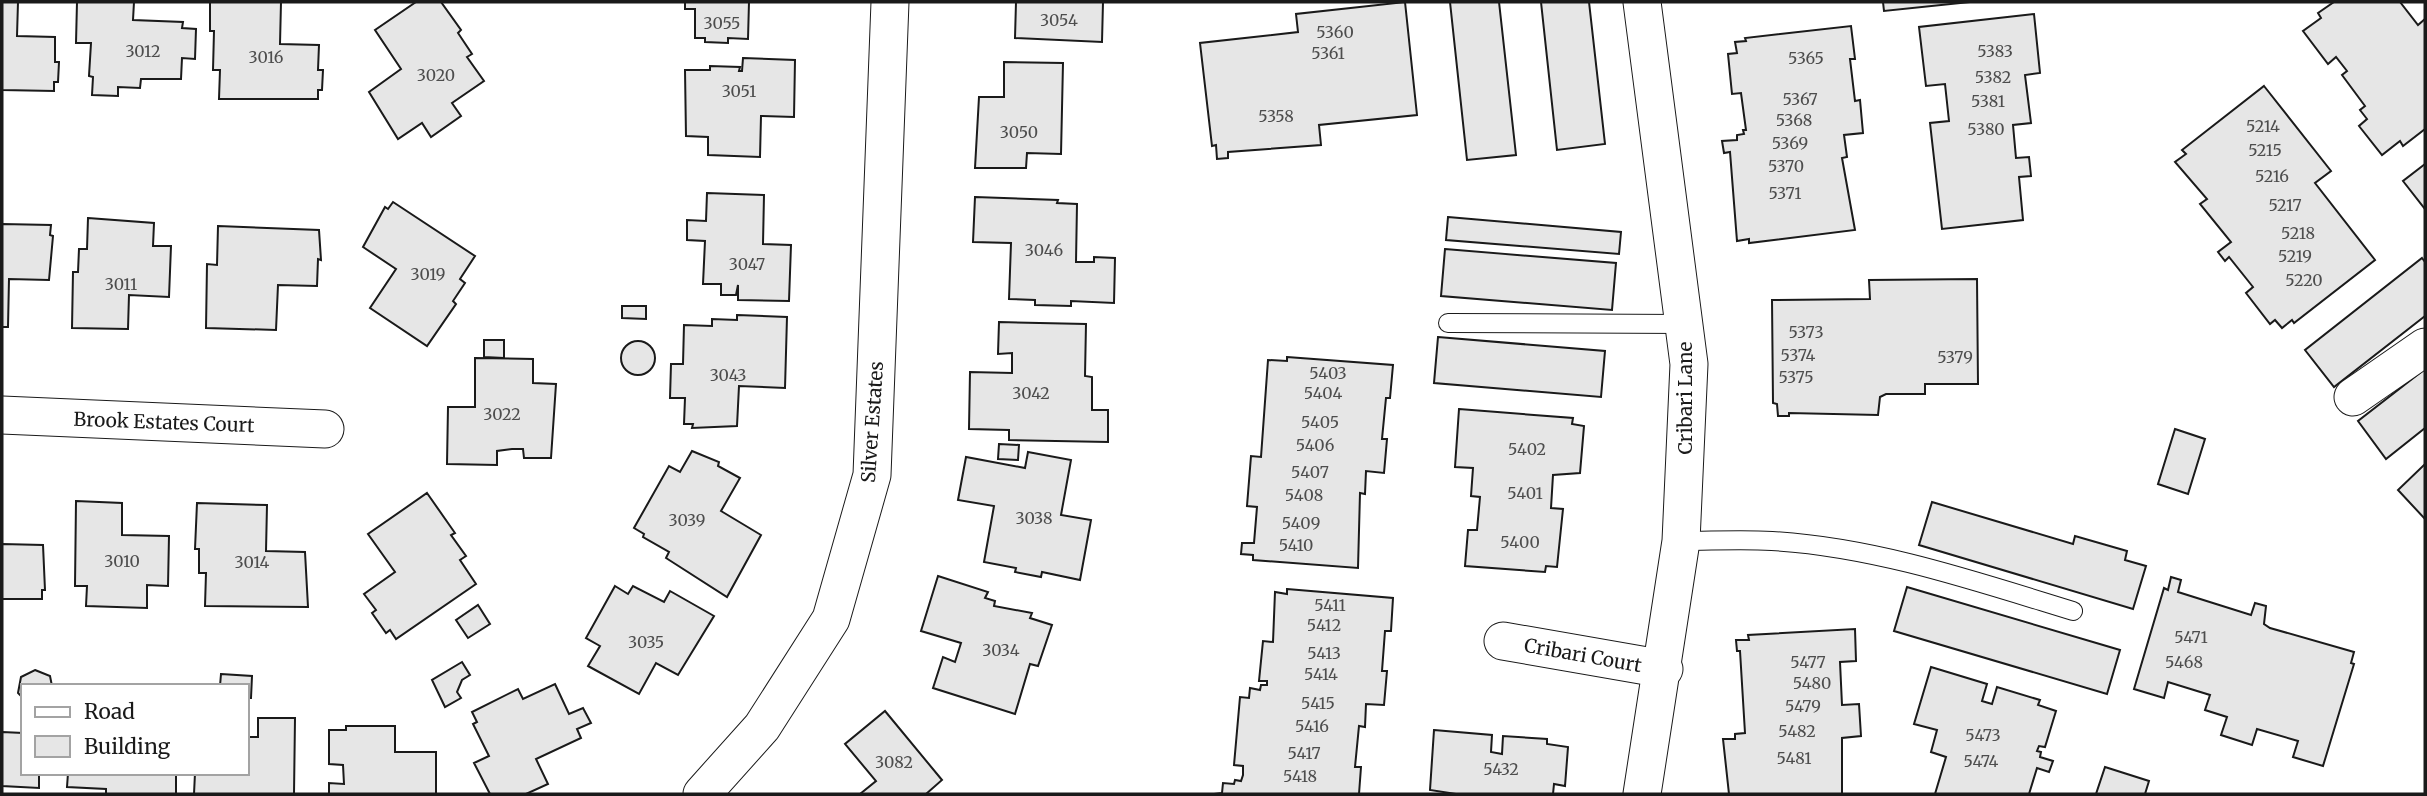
<svg xmlns="http://www.w3.org/2000/svg" width="2427" height="796" font-family="Merriweather,serif">
  <rect width="100%" height="100%" fill="#fff"/>
  <g fill="#e6e6e6" stroke="#1a1a1a" stroke-width="2">
    <path d="M2 2H18L17 36 55 37V62H59L58 82H54V91L2 90Z"/>
    <path d="M77 2H134L133 20 183 22 182 28 196 29 195 59 182 58 181 79H141L140 88 118 87V96L92 95 93 77 89 76 91 43H76Z"/>
    <path d="M210 2H281L280 44 319 45 318 70H323L322 90H318V99H219L220 70H213L214 31H210Z"/>
    <path d="M416 2H441L461 30 458 33 472 54 467 57 484 81 452 103 461 116 431 137 422 123 398 139 369 92 401 69 375 30Z"/>
    <path d="M685 2H749L748 39 728 38V43L705 42V38H695V9H685Z"/>
    <path d="M1016 2H1103L1102 42 1015 38Z"/>
    <path d="M1405 2 1417 115 1319 125 1321 145 1228 152V158L1217 159 1216 145 1212 146 1200 43 1298 32 1296 14Z"/>
    <path d="M1450 2H1499L1516 155 1467 160Z"/>
    <path d="M1541 2H1589L1605 144 1557 150Z"/>
    <path d="M1883 2H1970L1884 11Z"/>
    <path d="M2334 2H2400L2418 25 2425 19V129L2403 146 2400 141 2382 155 2359 126 2367 119 2360 110 2365 106 2342 75 2347 71 2336 57 2328 64 2303 31 2321 18 2318 13Z"/>
    <path d="M2034 14 2040 73 2025 75 2031 123 2013 125 2016 158 2029 157 2031 176 2019 177 2023 220 1942 229 1930 123 1949 121 1945 84 1926 86 1919 27Z"/>
    <path d="M1851 26 1855 59H1850L1855 101 1860 100 1863 133 1844 135 1847 157 1842 158 1855 230 1749 243V239L1737 241 1730 152 1724 153 1722 141 1737 140V135L1744 134 1743 130H1746L1741 93 1732 94 1728 54 1737 53 1735 42 1746 41 1745 38Z"/>
    <path d="M743 58 795 60 794 117 761 116 760 157 708 155V137L686 136 685 70H710V66L740 67 739 71H742Z"/>
    <path d="M1004 62 1063 63 1061 154 1027 153 1026 168H975L979 97H1004Z"/>
    <path d="M2264 86 2331 171 2315 183 2375 260 2294 323 2292 320 2282 328 2275 320 2270 324 2246 293 2253 287 2229 257 2225 261 2218 252 2231 242 2200 204 2207 199 2175 162 2186 154 2182 150Z"/>
    <path d="M2425 164V209L2403 181Z"/>
    <path d="M707 193 764 195 763 244 791 245 789 301 738 300V285L736 295H721V284H703L705 241 687 240V220L706 221Z"/>
    <path d="M975 197 1058 200 1057 203 1077 204 1076 262H1094V257L1115 258 1114 303 1071 301V306L1035 305V300L1009 299 1011 243 973 242Z"/>
    <path d="M393 202 475 256 460 279 465 283 453 301 456 304 427 346 370 308 396 269 363 247 385 207 388 209Z"/>
    <path d="M1448 217 1621 232 1619 254 1446 240Z"/>
    <path d="M88 218 154 223 153 246H171L169 297 129 295 128 329 72 328 73 272H78L79 249H87Z"/>
    <path d="M2 224 51 225 50 235 53 236 49 280 9 279 8 327H2Z"/>
    <path d="M218 226 319 230 321 260 318 259 317 286 278 285 276 330 206 328 207 264 217 265Z"/>
    <path d="M1445 249 1616 263 1612 310 1441 296Z"/>
    <path d="M2422 258 2425 262V316L2334 387 2305 350Z"/>
    <path d="M1977 279 1978 384H1925V394H1886L1880 397 1878 415 1789 413V416H1778L1777 404 1773 403 1772 300 1870 299 1869 280Z"/>
    <path d="M622 306H646V319L622 318Z"/>
    <path d="M737 315 787 317 785 388 739 386 737 426 692 428 693 424H684L685 398H670L671 364H683L684 325 712 326V319L737 320Z"/>
    <path d="M999 322 1086 324 1085 376 1092 377V410H1108V442L1009 440V430L969 429 970 372 1012 373V353L998 354Z"/>
    <path d="M1438 337 1605 351 1601 397 1434 383Z"/>
    <path d="M484 340H504V358L484 357Z"/>
    <circle cx="638" cy="358" r="17"/>
    <path d="M1287 357 1393 365 1390 398H1386L1382 439H1387L1384 473 1366 471 1365 494 1360 493 1358 568 1253 560V555L1241 554 1242 543H1254L1257 507 1247 506 1251 456 1261 457 1268 360 1287 361Z"/>
    <path d="M475 358 533 359V383L556 384 551 458H524L523 449H512L497 451V465L447 464 448 407H475Z"/>
    <path d="M2425 369V428L2386 459 2358 421Z"/>
    <path d="M1459 409 1573 418 1572 424 1584 426 1580 473 1553 475 1551 508 1563 509 1557 567 1546 566 1545 572 1465 566 1468 530H1477L1480 497 1471 496 1473 468 1455 467Z"/>
    <path d="M2175 429 2205 439 2188 494 2158 484Z"/>
    <path d="M999 444 1019 445 1018 460 998 459Z"/>
    <path d="M692 451 719 462 718 466 740 478 721 511 761 535 727 597 666 558 669 552 643 537 644 534 634 528 669 466 680 472Z"/>
    <path d="M1028 452 1071 460 1061 515 1091 520 1080 580 1042 572 1041 577 1015 572 1016 568 984 562 994 506 958 500 966 457 1025 468Z"/>
    <path d="M2425 464V519L2398 490Z"/>
    <path d="M427 493 455 533 451 535 466 556 460 560 476 584 396 639 390 630 386 633 372 613 376 610 364 594 395 572 368 534Z"/>
    <path d="M76 501 122 503V535L169 536 168 586 147 585V608L86 606 87 586H75Z"/>
    <path d="M1932 502 2073 544 2075 536 2127 551 2125 560 2146 566 2133 609 1919 545Z"/>
    <path d="M197 503 267 505 266 551 305 552 308 607 205 606 206 573H199V549H195Z"/>
    <path d="M2 544 43 545 45 590H42V599H2Z"/>
    <path d="M938 576 988 592 985 598 995 601 994 606 1032 613 1030 618 1052 625 1038 666 1030 664 1015 714 933 688 943 657 955 662 961 643 921 631Z"/>
    <path d="M2171 577 2181 580 2178 592 2251 615 2255 603 2266 606 2264 624 2270 628 2354 652 2351 663 2354 664 2323 766 2293 757 2298 741 2257 729 2252 745 2221 735 2227 717 2205 710 2210 695 2168 682 2164 698 2134 689 2164 588 2168 590Z"/>
    <path d="M615 586 628 594 633 586 664 602 670 591 714 616 678 675 656 663 639 694 588 666 600 646 586 638Z"/>
    <path d="M1907 587 2120 650 2107 694 1894 631Z"/>
    <path d="M1287 589 1393 598 1391 631H1385L1382 671H1387L1384 705 1366 704 1365 727 1359 726 1355 767H1361L1359 794H1214L1222 793 1223 783 1234 784 1235 780 1241 781 1243 775V766L1234 765 1240 697 1249 698 1250 688 1260 690 1261 685H1267V681H1259L1263 641 1273 642 1275 592 1287 594Z"/>
    <path d="M478 605 490 624 468 638 456 620Z"/>
    <path d="M1855 629 1856 661 1840 662 1842 705 1859 704 1861 736 1842 738V794H1729L1723 739H1735V734L1745 733 1740 651H1737L1736 640H1749L1748 635Z"/>
    <path d="M462 662 470 675 462 680 457 692 461 698 445 707 432 680Z"/>
    <path d="M1931 667 1987 684 1982 701 1992 704 1997 687 2040 700 2038 705 2056 711 2045 747 2039 746 2037 751 2041 752 2040 757 2053 761 2049 772 2037 768 2029 794H1935L1946 757 1931 752 1937 730 1914 724Z"/>
    <path d="M35 670 50 676 52 686H23V698L18 693 21 677Z"/>
    <path d="M221 674 252 676 251 698H247V686H220Z"/>
    <path d="M555 684 569 714 583 708 591 723 577 729 581 738 536 759 548 784 526 794H490L474 763 489 756 473 724 477 722 472 712 518 689 523 699Z"/>
    <path d="M885 711 942 780 926 794H860L876 781 845 744Z"/>
    <path d="M258 718H295L294 794H194L195 773H247V737H258Z"/>
    <path d="M346 726H395V752H436V794H329V783L344 784 343 765 329 764V730H346Z"/>
    <path d="M1434 730 1492 735 1491 752 1502 754 1503 736 1547 739V744L1568 747 1565 786 1554 784 1553 794H1456L1430 790Z"/>
    <path d="M2 732 23 733V773H39V788L2 786Z"/>
    <path d="M2105 767 2149 781 2145 794H2096Z"/>
    <path d="M68 773H176V794H106V789L67 787Z"/>
  </g>
  <g fill="none" stroke-linecap="round" stroke-linejoin="round">
    <g stroke="#1a1a1a" stroke-width="20">
      <g id="service">
        <path d="M1448 323 1684 324"/>
        <path d="M1681 541C1711 541 1742 539 1772 541 1875 547 1975 581 2073 611"/>
      </g>
    </g>
    <g stroke="#1a1a1a" stroke-width="39">
      <g id="minor">
        <path d="M2353 397 2425 347"/>
        <path d="M2 415 325 429"/>
        <path d="M1503 641 1664 669"/>
        <path d="M702 794 762 727 831 619 872 475 890 2"/>
        <path d="M1642 794 1681 541 1689 364 1642 2"/>
      </g>
    </g>
    <use href="#service" stroke="#fff" stroke-width="18"/>
    <use href="#minor" stroke="#fff" stroke-width="37"/>
  </g>
  <g text-anchor="middle" stroke-width="5" stroke-linejoin="round" paint-order="stroke">
    <g font-size="16" fill="#4d4d4d">
      <text x="1059" y="26">3054</text>
      <text x="722" y="29">3055</text>
      <text x="1335" y="38">5360</text>
      <text x="143" y="57">3012</text>
      <text x="1995" y="57">5383</text>
      <text x="1328" y="59">5361</text>
      <text x="266" y="63">3016</text>
      <text x="1806" y="64">5365</text>
      <text x="436" y="81">3020</text>
      <text x="1993" y="83">5382</text>
      <text x="739" y="97">3051</text>
      <text x="1800" y="105">5367</text>
      <text x="1988" y="107">5381</text>
      <text x="1276" y="122">5358</text>
      <text x="1794" y="126">5368</text>
      <text x="2263" y="132">5214</text>
      <text x="1986" y="135">5380</text>
      <text x="1019" y="138">3050</text>
      <text x="1790" y="149">5369</text>
      <text x="2265" y="156">5215</text>
      <text x="1786" y="172">5370</text>
      <text x="2272" y="182">5216</text>
      <text x="1785" y="199">5371</text>
      <text x="2285" y="211">5217</text>
      <text x="2298" y="239">5218</text>
      <text x="1044" y="256">3046</text>
      <text x="2295" y="262">5219</text>
      <text x="747" y="270">3047</text>
      <text x="428" y="280">3019</text>
      <text x="2304" y="286">5220</text>
      <text x="121" y="290">3011</text>
      <text x="1806" y="338">5373</text>
      <text x="1798" y="361">5374</text>
      <text x="1955" y="363">5379</text>
      <text x="1328" y="379">5403</text>
      <text x="728" y="381">3043</text>
      <text x="1796" y="383">5375</text>
      <text x="1031" y="399">3042</text>
      <text x="1323" y="399">5404</text>
      <text x="502" y="420">3022</text>
      <text x="1320" y="428">5405</text>
      <text x="1315" y="451">5406</text>
      <text x="1527" y="455">5402</text>
      <text x="1310" y="478">5407</text>
      <text x="1525" y="499">5401</text>
      <text x="1304" y="501">5408</text>
      <text x="1034" y="524">3038</text>
      <text x="687" y="526">3039</text>
      <text x="1301" y="529">5409</text>
      <text x="1520" y="548">5400</text>
      <text x="1296" y="551">5410</text>
      <text x="122" y="567">3010</text>
      <text x="252" y="568">3014</text>
      <text x="1330" y="611">5411</text>
      <text x="1324" y="631">5412</text>
      <text x="2191" y="643">5471</text>
      <text x="646" y="648">3035</text>
      <text x="1001" y="656">3034</text>
      <text x="1324" y="659">5413</text>
      <text x="1808" y="668">5477</text>
      <text x="2184" y="668">5468</text>
      <text x="1321" y="680">5414</text>
      <text x="1812" y="689">5480</text>
      <text x="1318" y="709">5415</text>
      <text x="1803" y="712">5479</text>
      <text x="1312" y="732">5416</text>
      <text x="1797" y="737">5482</text>
      <text x="1983" y="741">5473</text>
      <text x="1304" y="759">5417</text>
      <text x="1794" y="764">5481</text>
      <text x="1981" y="767">5474</text>
      <text x="894" y="768">3082</text>
      <text x="1501" y="775">5432</text>
      <text x="1300" y="782">5418</text>
    </g>
    <g font-size="19" fill="#1a1a1a" stroke="#fff">
      <text transform="translate(1685 398) rotate(-90)" y="7">Cribari Lane</text>
      <text transform="translate(164 422) rotate(2)" y="7">Brook Estates Court</text>
      <text transform="translate(872 422) rotate(-86)" y="7">Silver Estates</text>
      <text transform="translate(1583 655) rotate(10)" y="7">Cribari Court</text>
    </g>
  </g>
  <rect width="2427" height="796" fill="none" stroke="#1a1a1a" stroke-width="7"/>
  <rect x="21" y="684" width="228" height="91" fill="#ffffff" stroke="#a3a3a3" stroke-width="2"/>
  <rect x="35" y="707" width="35" height="10" fill="#ffffff" stroke="#a3a3a3" stroke-width="2"/>
  <text x="84" y="719" font-size="21" fill="#1a1a1a">Road</text>
  <rect x="35" y="736" width="35" height="21" fill="#e6e6e6" stroke="#a3a3a3" stroke-width="2"/>
  <text x="84" y="754" font-size="21" fill="#1a1a1a">Building</text>
</svg>
